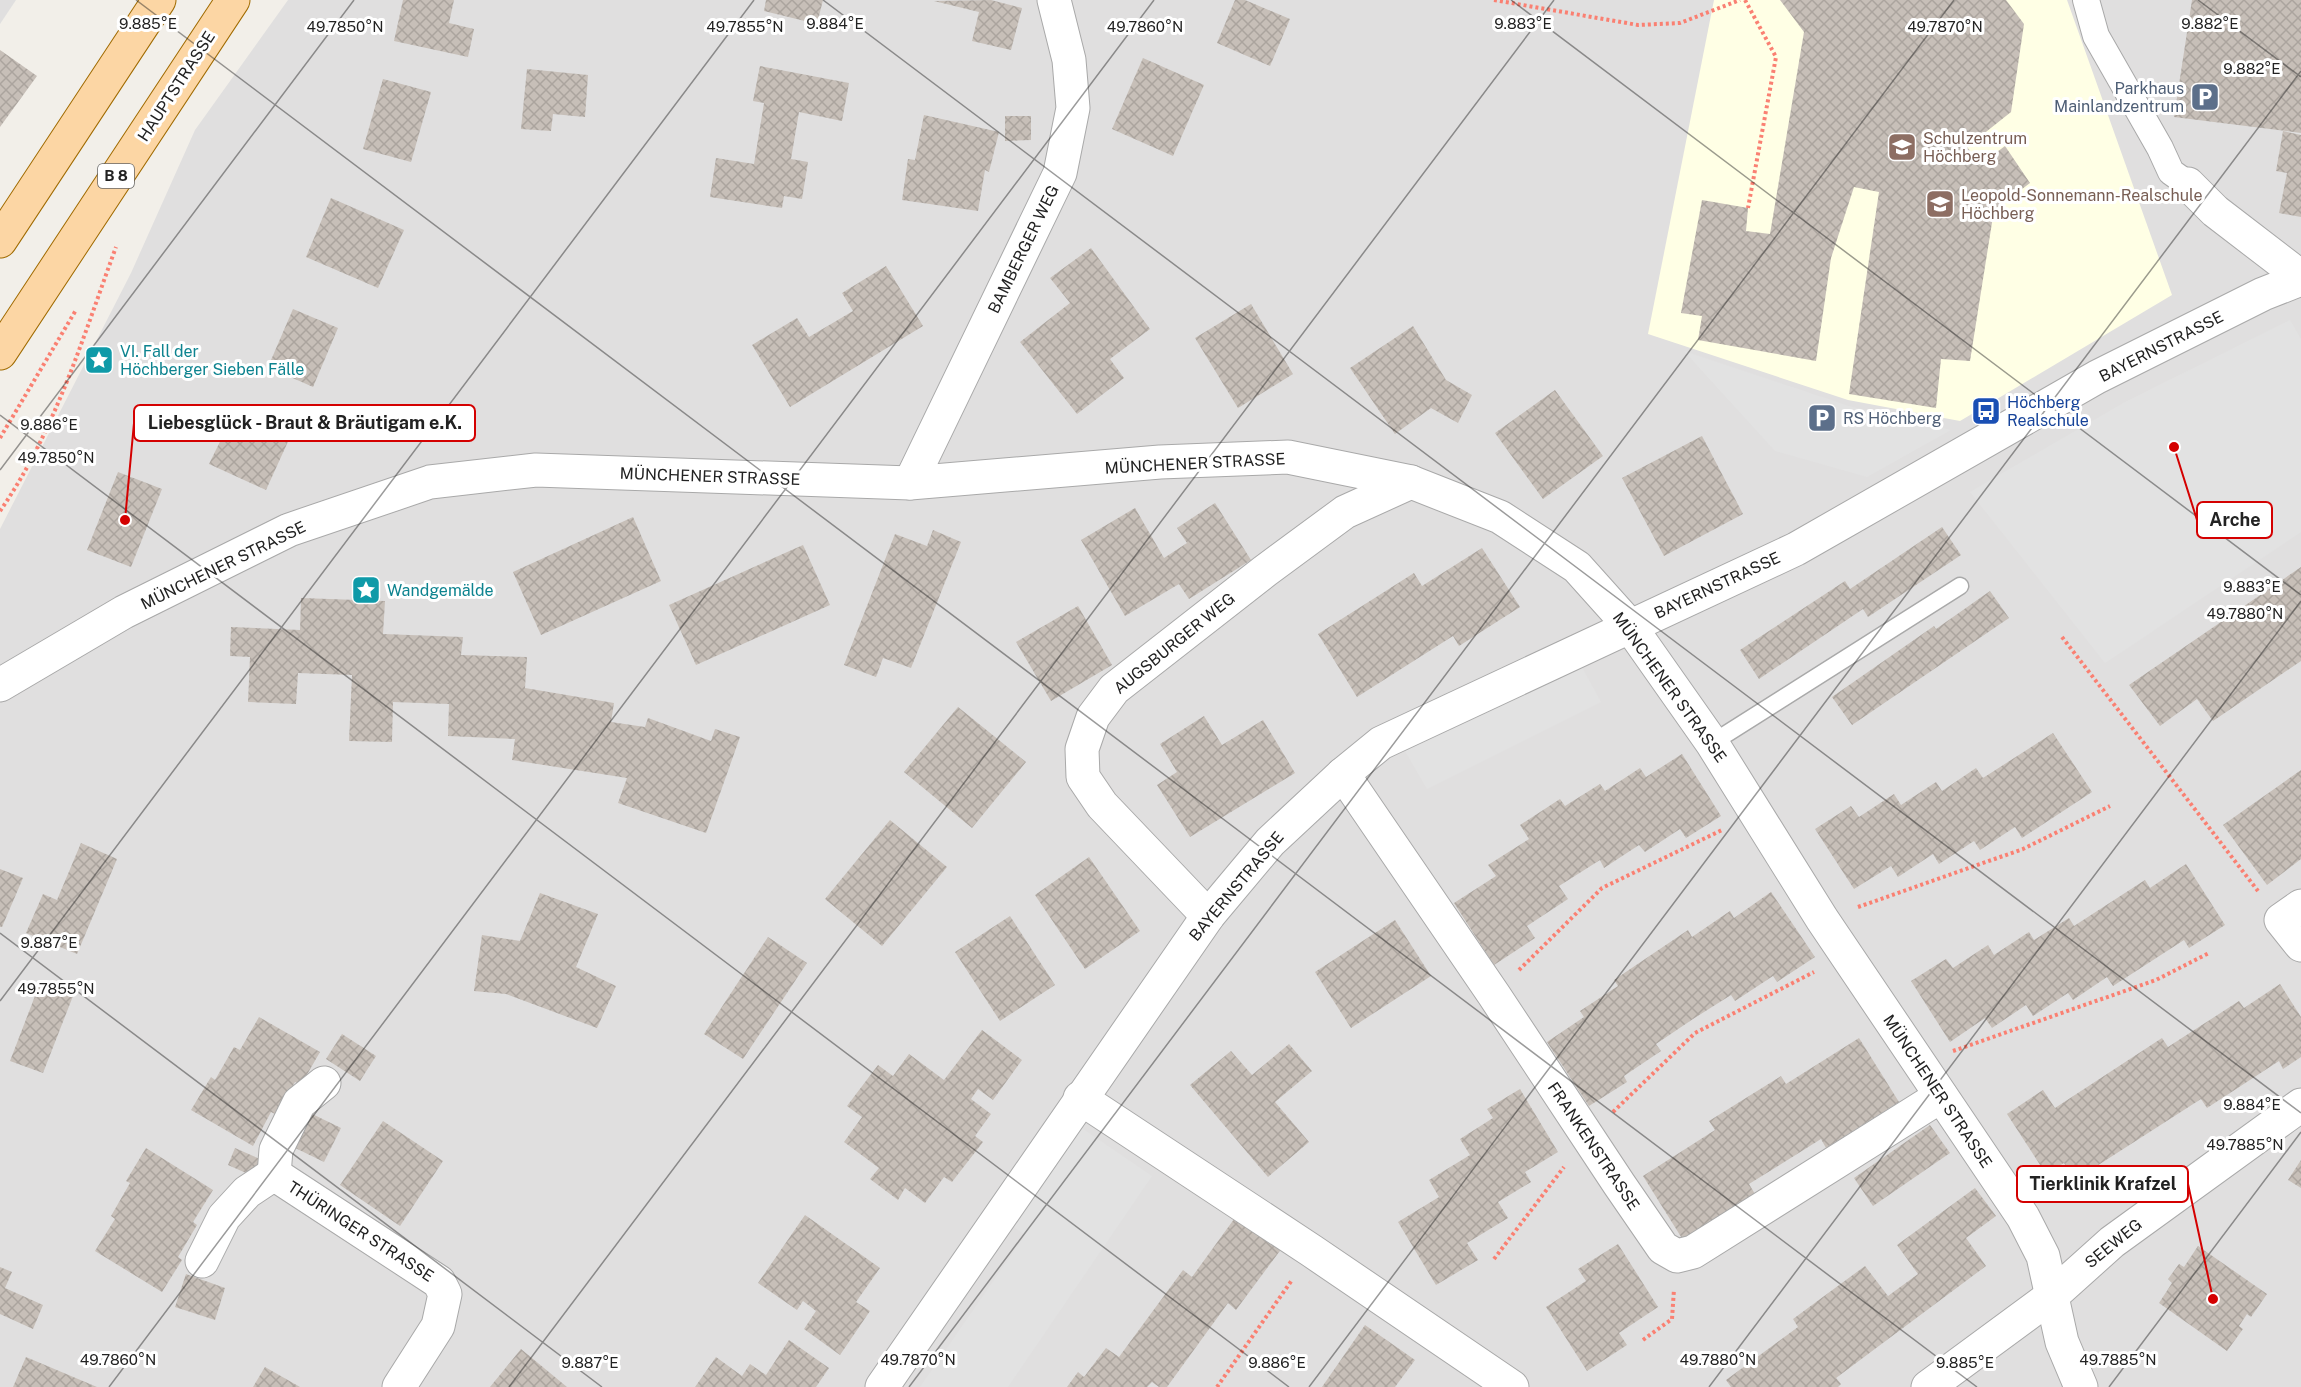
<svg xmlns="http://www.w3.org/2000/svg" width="2301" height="1387" font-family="'Public Sans',sans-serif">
  <defs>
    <pattern id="building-cross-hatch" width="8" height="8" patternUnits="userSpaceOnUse" patternTransform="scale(1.5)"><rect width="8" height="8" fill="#c7bfb8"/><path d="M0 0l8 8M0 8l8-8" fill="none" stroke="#aba49e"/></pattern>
  </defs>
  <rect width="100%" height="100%" fill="#f2efe9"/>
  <g fill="#e0dfdf">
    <path d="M0 0H16L0 24Z"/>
    <path d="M288 0H2301V1387H0V529L131 273 195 130Z"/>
  </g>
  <path fill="#ffffe5" d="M1714 0H2067L2172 295 1960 421 1848 400 1648 334Z"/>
  <g fill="#e2e2e2">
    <path d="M2290 320 2301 339V532L2105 663 1970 492 2125 402Z"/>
    <path d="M1684 351 1849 406 1951 430 1867 477 1775 451Z"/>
    <path d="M1579 662 1601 702 1427 789 1405 751Z"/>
    <path d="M1067 1118 1152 1176 1008 1387H920L1025 1235 999 1216Z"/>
  </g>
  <g fill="url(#building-cross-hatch)">
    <path d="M403 0H454L449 23 474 29 468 57 394 41Z"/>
    <path d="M766 0H823L817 24 764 11Z"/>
    <path d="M991 0 1022 8 1011 50 972 41 979 12 934 1Z"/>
    <path d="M1235 0H1245L1290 19 1270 66 1217 43Z"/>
    <path d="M1780 0H2006L2024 24 2011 112 1967 147 1981 164 2005 146 2030 183 1994 210 1970 361 1941 359 1936 408 1849 394 1879 192 1854 187 1831 258 1816 361 1698 340 1702 316 1681 313 1702 200 1748 208 1746 231 1770 234 1804 32Z"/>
    <path d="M2192 0H2301V133L2174 117Z"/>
    <path d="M0 50 37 76 0 127Z"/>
    <path d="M1143 58 1204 85 1173 156 1112 129Z"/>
    <path d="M760 66 849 83 842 121 799 112 791 159 808 162 802 199 784 196 782 208 710 197 716 158 754 164 764 103 753 101Z"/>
    <path d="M527 69 588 75 585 117 553 114 551 131 521 129Z"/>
    <path d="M383 79 431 92 411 162 363 149Z"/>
    <path d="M924 115 999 132 989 172 985 170 978 211 902 200 908 159 915 160Z"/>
    <path d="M1005 116H1031V140L1005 141Z"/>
    <path d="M2283 131 2301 135V217L2279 213 2287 173 2276 171Z"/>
    <path d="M331 198 404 230 378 288 306 257Z"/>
    <path d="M1091 248 1150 329 1110 359 1124 378 1077 414 1020 342 1070 303 1050 278Z"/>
    <path d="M886 266 923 326 790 407 752 345 797 318 809 337 853 311 842 293Z"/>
    <path d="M1251 304 1293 374 1238 408 1195 338Z"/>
    <path d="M293 309 338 328 313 387 268 367Z"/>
    <path d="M1413 326 1446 380 1472 395 1458 423 1431 408 1395 434 1350 368Z"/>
    <path d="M1555 390 1603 456 1543 499 1495 433Z"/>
    <path d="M236 409 291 435 266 490 209 464Z"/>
    <path d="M1702 436 1743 514 1664 556 1622 478Z"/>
    <path d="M118 472 162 489 131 567 87 550Z"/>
    <path d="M1215 503 1251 560 1189 599 1179 584 1125 616 1081 540 1135 508 1164 558 1187 543 1177 528Z"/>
    <path d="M633 517 661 581 541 635 513 572Z"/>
    <path d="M1942 527 1961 555 1868 617 1863 609 1759 679 1740 650 1845 581 1850 589Z"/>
    <path d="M933 530 961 542 911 668 883 658 876 677 844 665 895 534 927 546Z"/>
    <path d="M803 545 830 605 696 665 669 605Z"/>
    <path d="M1482 548 1520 607 1459 646 1453 636 1357 697 1318 634 1414 573 1422 586Z"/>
    <path d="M2301 567V661L2213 721 2197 699 2160 726 2129 685Z"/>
    <path d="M1990 591 2009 618 1852 725 1832 697 1934 626 1936 629Z"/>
    <path d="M301 598 385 601 383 634 463 637 461 655 527 657 525 688 614 703 611 722 645 727 648 718 711 741 715 729 740 737 706 833 618 803 627 778 512 760 515 739 448 736 449 704 393 702 392 742 349 741 352 675 298 673 296 704 248 702 250 657 230 656 231 627 300 630Z"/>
    <path d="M1078 606 1112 665 1051 701 1016 642Z"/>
    <path d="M958 707 1026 762 972 828 904 772Z"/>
    <path d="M1204 716 1222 745 1263 720 1295 773 1190 837 1157 785 1177 772 1160 744Z"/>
    <path d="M2053 733 2092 792 2022 838 2015 827 1980 850 1974 841 1939 864 1933 854 1898 877 1891 866 1854 889 1815 829 1851 806 1859 817 1894 794 1901 805 1936 782 1942 791 1976 768 1983 778Z"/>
    <path d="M1682 754 1721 816 1686 838 1680 829 1645 852 1639 845 1604 868 1600 860 1559 886 1568 899 1527 926 1535 938 1494 965 1454 903 1496 876 1488 865 1529 839 1520 825 1560 799 1565 806 1600 784 1605 791 1640 768 1646 777Z"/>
    <path d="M2301 770V859L2267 885 2223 825Z"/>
    <path d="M890 820 947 867 882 946 825 899Z"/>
    <path d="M81 843 117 859 77 954 26 933 43 894 57 900Z"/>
    <path d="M1089 857 1140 931 1085 969 1035 895Z"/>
    <path d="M2186 864 2225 925 2189 948 2184 940 2113 986 2107 977 2073 1000 2068 993 2033 1016 2026 1005 1992 1028 1985 1018 1950 1042 1911 981 1946 959 1953 968 1988 945 1994 955 2029 932 2034 940 2069 918 2074 926 2145 880 2150 888Z"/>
    <path d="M0 869 23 878 2 927H0Z"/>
    <path d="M1771 892 1815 957 1777 982 1773 976 1735 1001 1731 995 1693 1019 1656 1044 1661 1051 1624 1076 1627 1082 1589 1106 1547 1042 1584 1017 1580 1011 1618 986 1614 980 1688 930 1692 937 1730 911 1734 918Z"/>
    <path d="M540 893 598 914 576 967 616 986 597 1028 506 994 474 991 482 935 520 941Z"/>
    <path d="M1010 916 1055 985 1000 1021 955 952Z"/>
    <path d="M1395 920 1431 976 1351 1028 1315 972Z"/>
    <path d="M768 937 807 963 743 1059 704 1034Z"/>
    <path d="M40 983 73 996 43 1073 10 1061Z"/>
    <path d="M2280 984 2301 1017V1057L2283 1069 2279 1061 2207 1108 2201 1099 2075 1180 2064 1163 2046 1174 2007 1114 2043 1090 2055 1108 2162 1038 2168 1047 2239 1001 2244 1008Z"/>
    <path d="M259 1017 320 1052 301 1085 295 1082 277 1115 271 1112 253 1146 191 1110 211 1077 215 1080 234 1047 240 1050Z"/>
    <path d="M982 1030 1022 1060 993 1100 978 1089 971 1099 991 1114 975 1136 983 1142 952 1182 944 1177 925 1203 905 1188 898 1200 870 1179 879 1168 844 1142 862 1117 847 1106 878 1065 893 1076 909 1054 944 1080Z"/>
    <path d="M342 1034 376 1056 360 1081 326 1059Z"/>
    <path d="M1859 1038 1899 1102 1826 1148 1821 1139 1749 1184 1755 1194 1683 1240 1643 1176 1715 1130 1709 1121 1781 1076 1786 1084Z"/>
    <path d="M1289 1044 1312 1071 1275 1102 1309 1142 1268 1177 1190 1085 1231 1051 1252 1075Z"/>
    <path d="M1520 1089 1558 1152 1525 1172 1531 1182 1498 1202 1508 1218 1467 1243 1478 1260 1436 1285 1398 1222 1439 1197 1429 1180 1470 1155 1460 1139 1493 1118 1487 1109Z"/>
    <path d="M302 1109 341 1128 324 1162 285 1143Z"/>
    <path d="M383 1121 443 1161 400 1226 340 1185Z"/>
    <path d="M1930 1125 1950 1153 1873 1206 1854 1178Z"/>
    <path d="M146 1148 213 1190 193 1222 197 1225 178 1257 182 1260 162 1292 95 1251 115 1219 111 1216 130 1183 126 1181Z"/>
    <path d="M235 1148 262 1160 255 1177 228 1165Z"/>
    <path d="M2301 1160V1188L2288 1180Z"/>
    <path d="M1975 1188 1996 1216 1966 1238 1986 1266 1836 1378 1841 1384 1838 1387H1731L1726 1380 1798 1327 1793 1319 1865 1266 1888 1296 1918 1274 1897 1245Z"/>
    <path d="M805 1215 880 1268 856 1302 870 1311 840 1355 804 1329 816 1311 803 1301 797 1310 758 1283Z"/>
    <path d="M1237 1215 1282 1248 1236 1310 1228 1303 1167 1387H1159L1152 1382 1147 1387H1067L1078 1372 1084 1377 1106 1348 1119 1357 1183 1270 1192 1277Z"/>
    <path d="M1618 1244 1658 1307 1619 1333 1627 1345 1587 1371 1546 1307 1586 1281 1578 1269Z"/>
    <path d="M2198 1246 2267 1294 2251 1317 2247 1314 2239 1326 2243 1329 2227 1351 2159 1303 2172 1283 2168 1279 2179 1264 2184 1267Z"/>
    <path d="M0 1267 12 1272 5 1288 43 1305 33 1329 0 1314Z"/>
    <path d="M186 1274 225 1288 215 1320 175 1307Z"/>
    <path d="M1365 1325 1415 1360 1395 1387H1322Z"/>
    <path d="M789 1340 829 1368 816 1387H695L716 1357 742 1376 750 1364 766 1375Z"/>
    <path d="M521 1349 567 1387H490Z"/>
    <path d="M26 1357 97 1387H13Z"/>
    <path d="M265 1367 300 1387H253Z"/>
  </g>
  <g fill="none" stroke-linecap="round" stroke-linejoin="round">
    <g stroke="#a9a9a9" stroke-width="19">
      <path id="service" d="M1712 743 1960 586"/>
    </g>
    <g stroke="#a9a9a9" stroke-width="28">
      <path id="pedestrian" d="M2086 0 2096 36 2160 148 2171 172 2188 184"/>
    </g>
    <g stroke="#a9a9a9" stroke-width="35">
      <g id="minor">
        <path d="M2188 184 2215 211 2301 277"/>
        <path d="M910 483 1060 173 1073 108 1069 60 1054 0"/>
        <path d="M0 685 124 612 289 530 430 482 536 470 910 483 1160 462 1288 457 1411 482 1500 517 1577 567 1629 625 1712 743 1822 919 2023 1217 2043 1256 2062 1342 2081 1387"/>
        <path d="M1343 774 1494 995 1619 1184 1663 1248 1677 1256 1693 1252 1941 1096"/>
        <path d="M2301 906 2281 920 2301 945"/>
        <path d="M1208 916 1102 805 1083 777 1082 749 1093 717 1114 689 1265 571 1345 512 1411 482"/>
        <path d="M1080 1098 1312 1251 1512 1387"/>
        <path d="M274 1174 276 1150 299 1103 324 1083"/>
        <path d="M202 1261 224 1217 247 1192 274 1174 439 1282 445 1294 438 1326 399 1387"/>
        <path d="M882 1387 1208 916 1270 842 1343 774 1381 743 1796 549 2097 377 2263 294 2301 279"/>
        <path d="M1928 1387 2053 1295 2112 1242 2301 1105"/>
      </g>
    </g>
    <g stroke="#a06b00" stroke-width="35">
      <g id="primary">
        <path d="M0 241 159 0"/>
        <path d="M0 353 233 0"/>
      </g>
    </g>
    <g stroke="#fa8072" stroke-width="4" stroke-dasharray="3 3" stroke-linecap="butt">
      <path d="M1494 0 1638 25 1680 23 1740 0"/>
      <path d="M1745 0 1776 57 1748 208"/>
      <path d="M0 438 76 310"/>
      <path d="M0 511C55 432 83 337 116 247"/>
      <path d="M2062 637 2258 891"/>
      <path d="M1858 907 2023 849 2110 806"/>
      <path d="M1519 970 1602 888 1722 830"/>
      <path d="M1953 1051 2156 980 2209 953"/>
      <path d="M1613 1112 1695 1033 1814 972"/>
      <path d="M1494 1259 1564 1167"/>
      <path d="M1643 1340 1672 1319 1674 1289"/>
      <path d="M1217 1387 1292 1280"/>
    </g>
    <use href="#service" stroke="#fff" stroke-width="16"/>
    <use href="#pedestrian" stroke="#fff" stroke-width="26"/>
    <use href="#minor" stroke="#fff" stroke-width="33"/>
    <use href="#primary" stroke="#fcd6a4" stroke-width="33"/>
  </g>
  <path fill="none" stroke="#222" stroke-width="1.5" stroke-opacity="0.45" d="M136 0 1977 1387M823 0 2301 1113M1511 0 2301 595M2198 0 2301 77M0 415 1289 1387M0 470 354 0M0 933 602 1387M0 1001 754 0M109 1387 1154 0M509 1387 1554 0M909 1387 1954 0M1309 1387 2301 71M1709 1387 2301 601M2109 1387 2301 1132"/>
  <defs>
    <g id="parking-square" transform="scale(1.5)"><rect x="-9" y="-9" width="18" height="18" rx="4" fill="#5c6f8a" stroke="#fff"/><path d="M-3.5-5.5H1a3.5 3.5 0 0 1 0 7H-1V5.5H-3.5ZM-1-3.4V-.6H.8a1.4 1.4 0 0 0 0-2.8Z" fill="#fff"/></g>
    <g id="school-square" transform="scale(1.5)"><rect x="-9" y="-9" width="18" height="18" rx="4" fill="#8d6e63" stroke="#fff"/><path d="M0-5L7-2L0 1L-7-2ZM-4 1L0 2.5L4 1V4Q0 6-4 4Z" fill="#fff"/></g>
    <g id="sight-square" transform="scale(1.5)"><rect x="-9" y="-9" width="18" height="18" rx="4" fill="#0f9aa8" stroke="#fff"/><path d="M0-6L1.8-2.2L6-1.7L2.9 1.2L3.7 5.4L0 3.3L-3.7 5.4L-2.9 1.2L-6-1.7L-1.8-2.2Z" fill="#fff"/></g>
    <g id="bus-square" transform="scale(1.5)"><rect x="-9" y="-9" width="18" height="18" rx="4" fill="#1a4fb4" stroke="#fff"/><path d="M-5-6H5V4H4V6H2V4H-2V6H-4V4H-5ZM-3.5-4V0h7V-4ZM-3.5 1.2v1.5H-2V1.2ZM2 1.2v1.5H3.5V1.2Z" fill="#fff"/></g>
  </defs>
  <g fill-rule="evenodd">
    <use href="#parking-square" x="2205" y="97"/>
    <use href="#school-square" x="1902" y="147"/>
    <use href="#school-square" x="1940" y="204"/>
    <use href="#sight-square" x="99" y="360"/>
    <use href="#bus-square" x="1986" y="411"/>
    <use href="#parking-square" x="1822" y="418"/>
    <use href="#sight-square" x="366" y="590"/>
  </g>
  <g text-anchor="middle" stroke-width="6" stroke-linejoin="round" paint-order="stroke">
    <rect fill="#fff" stroke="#646464" stroke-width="1.5" x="98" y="164" width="36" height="24" rx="4.5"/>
    <g font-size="15" font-weight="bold" fill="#222">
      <text x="116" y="181">B 8</text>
    </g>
    <g font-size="16" fill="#222" stroke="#fff">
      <text transform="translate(176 86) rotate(-57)" y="6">HAUPTSTRASSE</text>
      <text transform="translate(1023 249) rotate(-64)" y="6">BAMBERGER WEG</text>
      <text transform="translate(2161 346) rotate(-27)" y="6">BAYERNSTRASSE</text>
      <text transform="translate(1195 463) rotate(-3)" y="6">MÜNCHENER STRASSE</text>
      <text transform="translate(710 476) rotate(2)" y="6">MÜNCHENER STRASSE</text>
      <text transform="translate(223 565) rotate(-26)" y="6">MÜNCHENER STRASSE</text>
      <text transform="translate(1717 585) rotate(-25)" y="6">BAYERNSTRASSE</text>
      <text transform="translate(1174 643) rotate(-39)" y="6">AUGSBURGER WEG</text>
      <text transform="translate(1670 687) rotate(54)" y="6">MÜNCHENER STRASSE</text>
      <text transform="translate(1236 886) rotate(-50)" y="6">BAYERNSTRASSE</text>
      <text transform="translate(1938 1091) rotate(56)" y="6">MÜNCHENER STRASSE</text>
      <text transform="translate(1594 1146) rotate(56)" y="6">FRANKENSTRASSE</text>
      <text transform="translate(361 1231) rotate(33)" y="6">THÜRINGER STRASSE</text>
      <text transform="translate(2113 1243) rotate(-39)" y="6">SEEWEG</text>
    </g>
    <g font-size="16" fill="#4e5e75" stroke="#fff" text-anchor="end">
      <text x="2184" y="94">Parkhaus<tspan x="2184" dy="18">Mainlandzentrum</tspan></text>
      <text x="1843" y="424" text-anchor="start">RS Höchberg</text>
    </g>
    <g font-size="16" fill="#785e54" stroke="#fff" text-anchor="start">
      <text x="1923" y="144">Schulzentrum<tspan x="1923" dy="18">Höchberg</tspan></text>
      <text x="1961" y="201">Leopold-Sonnemann-Realschule<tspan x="1961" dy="18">Höchberg</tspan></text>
    </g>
    <g font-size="16" fill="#0d838f" stroke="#fff" text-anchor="start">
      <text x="120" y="357">VI. Fall der<tspan x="120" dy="18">Höchberger Sieben Fälle</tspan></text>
      <text x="387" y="596">Wandgemälde</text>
    </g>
    <g font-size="16" fill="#164399" stroke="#fff" text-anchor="start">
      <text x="2007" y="408">Höchberg<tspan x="2007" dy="18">Realschule</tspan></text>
    </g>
  </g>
  <g font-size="15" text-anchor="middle" fill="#222" stroke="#fff" stroke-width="6" stroke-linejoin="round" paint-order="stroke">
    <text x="148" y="29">9.885°E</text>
    <text x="835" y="29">9.884°E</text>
    <text x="1523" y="29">9.883°E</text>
    <text x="2210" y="29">9.882°E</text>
    <text x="345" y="32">49.7850°N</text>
    <text x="745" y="32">49.7855°N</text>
    <text x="1145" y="32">49.7860°N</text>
    <text x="1945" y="32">49.7870°N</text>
    <text x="2252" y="74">9.882°E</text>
    <text x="49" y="430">9.886°E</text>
    <text x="56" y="463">49.7850°N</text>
    <text x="2252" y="592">9.883°E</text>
    <text x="2245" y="619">49.7880°N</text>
    <text x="49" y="948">9.887°E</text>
    <text x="56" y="994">49.7855°N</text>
    <text x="2252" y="1110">9.884°E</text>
    <text x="2245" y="1150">49.7885°N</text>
    <text x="118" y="1365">49.7860°N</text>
    <text x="918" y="1365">49.7870°N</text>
    <text x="1718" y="1365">49.7880°N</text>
    <text x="2118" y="1365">49.7885°N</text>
    <text x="590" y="1368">9.887°E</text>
    <text x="1277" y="1368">9.886°E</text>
    <text x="1965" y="1368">9.885°E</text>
  </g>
  <path fill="none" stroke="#d40000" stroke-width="2" d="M125 520L134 423M2174 447L2197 520M2213 1299L2188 1184"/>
  <g fill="#d40000" stroke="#fff" stroke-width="2">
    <circle cx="125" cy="520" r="6"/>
    <circle cx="2174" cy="447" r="6"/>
    <circle cx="2213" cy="1299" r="6"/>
  </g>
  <g fill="#fff" stroke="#d40000" stroke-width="2">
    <rect x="134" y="405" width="341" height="36" rx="6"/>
    <rect x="2197" y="502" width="75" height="36" rx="6"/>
    <rect x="2017" y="1166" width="171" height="36" rx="6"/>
  </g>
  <g font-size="18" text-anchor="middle" font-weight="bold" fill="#222">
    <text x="305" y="429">Liebesglück - Braut &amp; Bräutigam e.K.</text>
    <text x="2235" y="526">Arche</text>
    <text x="2103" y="1190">Tierklinik Krafzel</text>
  </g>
</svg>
